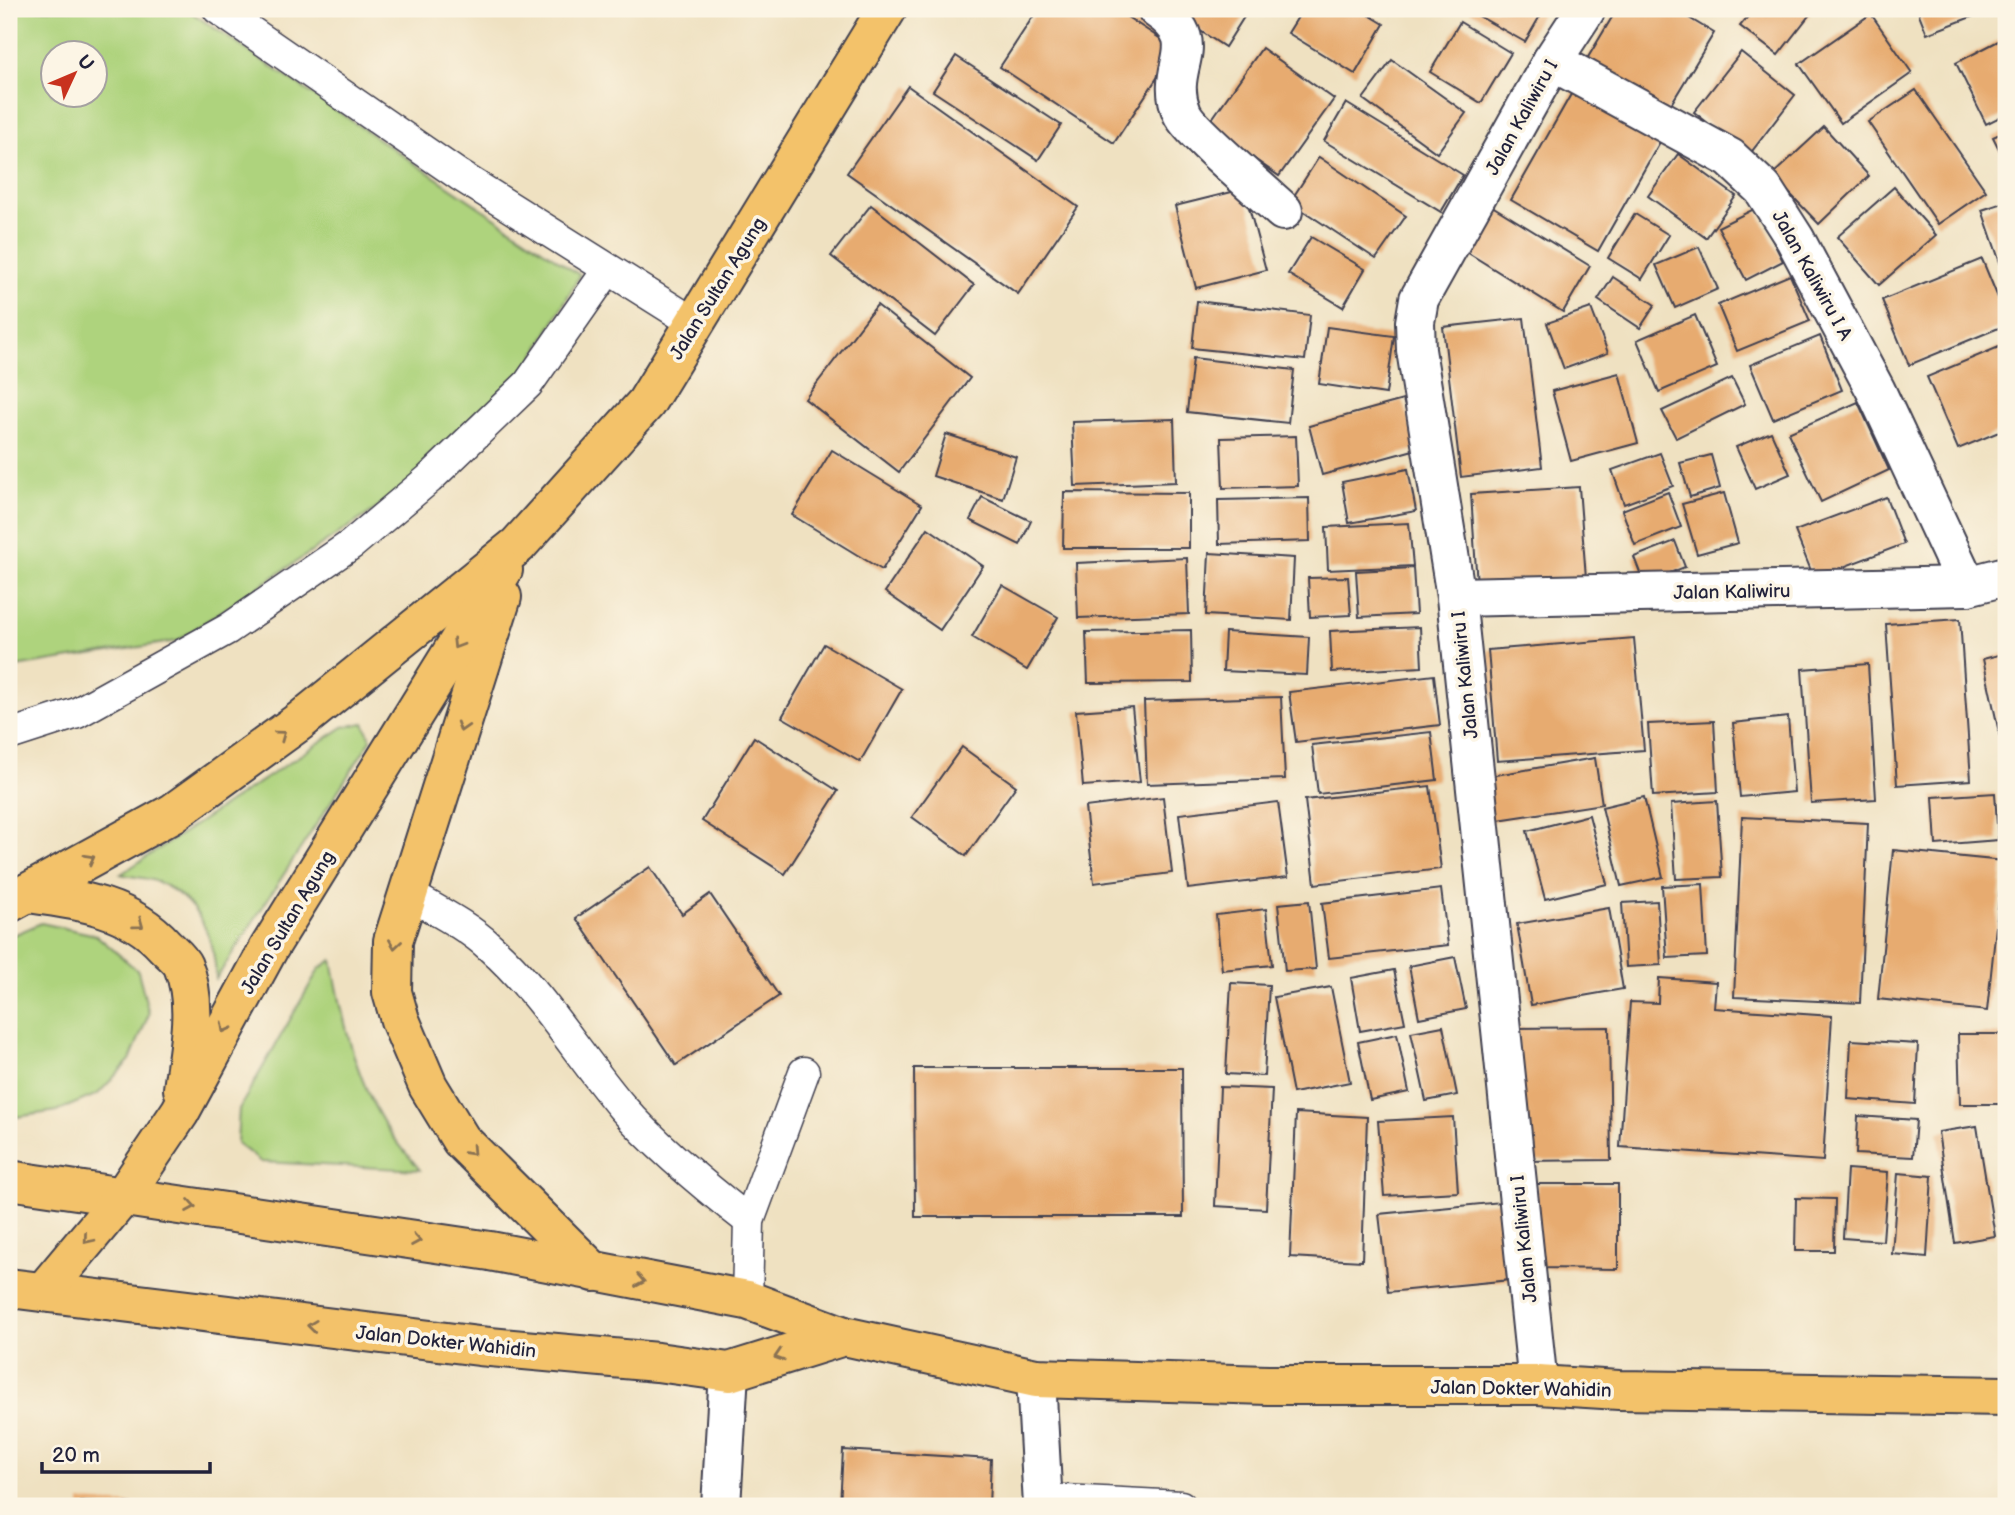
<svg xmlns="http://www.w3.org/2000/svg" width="2015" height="1515" font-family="'Balsamiq Sans',sans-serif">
  <rect width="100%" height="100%" fill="#fcf5e5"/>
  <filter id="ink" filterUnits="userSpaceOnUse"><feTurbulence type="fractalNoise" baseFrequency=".0143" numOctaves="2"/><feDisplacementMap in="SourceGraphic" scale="14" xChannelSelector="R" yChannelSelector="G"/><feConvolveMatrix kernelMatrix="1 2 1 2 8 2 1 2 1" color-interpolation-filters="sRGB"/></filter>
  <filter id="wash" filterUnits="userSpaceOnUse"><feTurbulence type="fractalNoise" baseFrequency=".00686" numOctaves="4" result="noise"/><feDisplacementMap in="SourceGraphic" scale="28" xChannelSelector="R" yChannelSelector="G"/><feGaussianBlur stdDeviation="1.57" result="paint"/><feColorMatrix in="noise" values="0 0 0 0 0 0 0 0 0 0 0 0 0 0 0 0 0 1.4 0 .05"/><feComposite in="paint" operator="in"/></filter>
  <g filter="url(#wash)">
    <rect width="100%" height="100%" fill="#efe1c1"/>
    <g fill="#aed37d" stroke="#687a5c" stroke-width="2" fill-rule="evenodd">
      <path d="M9 9H186L580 275 519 383 415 483 177 641 9 668ZM52 52H94V94H52Z"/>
      <path d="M364 723 371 740 216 979C215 938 199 900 158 882 147 878 132 877 121 874L343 727Z"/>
      <path d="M41 923 96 935 138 971 149 1014 130 1060 98 1094 57 1111 9 1118V937Z"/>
      <path d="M332 960C342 1015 354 1075 384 1123 394 1140 408 1155 420 1170L261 1162 237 1143 239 1109 319 969Z"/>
    </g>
    <g id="blocks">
      <g fill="#e7ab70">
        <path d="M1038 9H1115L1176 49 1114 143 1000 67Z"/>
        <path d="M1167 9H1249L1225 47Z"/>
        <path d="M1303 9H1359L1384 24 1355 74 1288 33Z"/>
        <path d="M1471 9H1544L1525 42 1470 11Z"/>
        <path d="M1617 9H1674L1714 33 1665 114 1584 64Z"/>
        <path d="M1754 9H1805L1811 13 1778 55 1740 26Z"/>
        <path d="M1917 9H1992L1927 34Z"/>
        <path d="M1871 14 1912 73 1841 123 1799 64Z"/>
        <path d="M1460 22 1511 53 1481 103 1430 72Z"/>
        <path d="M2006 37V114L1986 124 1956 63Z"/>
        <path d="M1262 48 1334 99 1279 176 1207 126Z"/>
        <path d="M1741 52 1795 95 1749 155 1694 112Z"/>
        <path d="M956 56 1061 125 1038 160 933 91Z"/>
        <path d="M1392 60 1466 113 1437 153 1363 99Z"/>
        <path d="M908 86 1078 207 1018 294 847 173Z"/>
        <path d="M1574 89 1661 140 1598 251 1511 200Z"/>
        <path d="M1916 90 1986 191 1938 224 1868 122Z"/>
        <path d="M1346 103 1463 175 1441 212 1324 141Z"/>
        <path d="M1824 127 1869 176 1819 224 1772 175Z"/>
        <path d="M2006 131V163L1993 137Z"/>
        <path d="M1678 154 1736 196 1706 238 1648 196Z"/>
        <path d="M1319 157 1406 216 1376 259 1290 202Z"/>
        <path d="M1894 187 1936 235 1879 285 1837 237Z"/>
        <path d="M1244 189 1266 270 1196 288 1175 206Z"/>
        <path d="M2006 202V280L1982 210Z"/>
        <path d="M871 205 974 285 935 336 831 256Z"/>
        <path d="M1492 206 1590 266 1563 312 1465 251Z"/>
        <path d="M1756 208 1783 261 1746 280 1718 227Z"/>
        <path d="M1635 214 1669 235 1642 279 1608 258Z"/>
        <path d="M1311 237 1365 269 1343 307 1288 274Z"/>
        <path d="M1699 247 1718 289 1675 308 1656 265Z"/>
        <path d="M1982 259 2006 317V325L1909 365 1882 300Z"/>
        <path d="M1790 275 1810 321 1737 351 1718 305Z"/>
        <path d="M1613 277 1655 305 1640 328 1598 300Z"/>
        <path d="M1197 301 1310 315 1305 360 1192 348Z"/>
        <path d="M877 305 970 378 899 472 805 399Z"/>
        <path d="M1591 308 1608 353 1564 369 1547 323Z"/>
        <path d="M1695 315 1717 367 1659 392 1637 340Z"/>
        <path d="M1524 318 1542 467 1461 477 1443 327Z"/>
        <path d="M1327 327 1394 336 1386 394 1319 384Z"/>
        <path d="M1820 336 1842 390 1773 419 1750 365Z"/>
        <path d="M2006 344V429L1958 449 1927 377Z"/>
        <path d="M1193 358 1294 370 1288 423 1187 412Z"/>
        <path d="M1619 373 1638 443 1571 461 1552 391Z"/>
        <path d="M1732 378 1745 404 1676 438 1662 411Z"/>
        <path d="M1403 400 1417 449 1322 475 1309 426Z"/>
        <path d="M1858 402 1889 470 1821 502 1788 433Z"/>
        <path d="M1174 419 1176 482 1075 486 1072 422Z"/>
        <path d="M1771 432 1790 474 1755 489 1736 447Z"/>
        <path d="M946 434 1016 457 1003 499 933 476Z"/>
        <path d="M1296 436 1298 486 1223 488 1221 438Z"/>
        <path d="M832 450 922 505 882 570 792 515Z"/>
        <path d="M1660 453 1673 486 1624 504 1612 470Z"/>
        <path d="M1711 455 1720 488 1690 497 1680 463Z"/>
        <path d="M1408 469 1416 511 1349 523 1342 482Z"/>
        <path d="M1579 487 1586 578 1477 585 1471 494Z"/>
        <path d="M1064 492 1189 493V548H1063Z"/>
        <path d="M1668 492 1681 527 1635 545 1622 510Z"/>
        <path d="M1724 493 1738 543 1697 554 1682 504Z"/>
        <path d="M982 497 1031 521 1020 545 970 520Z"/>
        <path d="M1886 497 1904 544 1814 578 1795 531Z"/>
        <path d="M1309 498 1310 541 1219 544 1218 500Z"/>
        <path d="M1409 523 1413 566 1328 570 1326 527Z"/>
        <path d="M928 528 983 566 940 630 885 592Z"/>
        <path d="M1675 541 1685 567 1644 583 1634 557Z"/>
        <path d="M1209 553 1294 558 1291 620 1206 615Z"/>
        <path d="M1187 558 1189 614 1078 618 1076 563Z"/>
        <path d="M1413 568 1416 614 1359 617 1356 571Z"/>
        <path d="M1348 577 1351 615 1310 617 1308 578Z"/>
        <path d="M1002 585 1058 617 1027 670 972 637Z"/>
        <path d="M1960 619 1971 780 1897 785 1886 624Z"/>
        <path d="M1420 627 1422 667 1332 672 1330 631Z"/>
        <path d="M1191 630 1192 682 1088 683 1086 632Z"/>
        <path d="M1225 632 1309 637 1307 675 1223 671Z"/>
        <path d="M1634 638 1644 750 1497 761 1488 650Z"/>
        <path d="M824 644 902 689 860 762 782 717Z"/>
        <path d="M2006 653V760H2005L1983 659Z"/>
        <path d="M1868 664 1876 799 1811 803 1802 669Z"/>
        <path d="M1434 675 1440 725 1296 742 1289 692Z"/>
        <path d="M1281 697 1285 779 1147 784 1144 701Z"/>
        <path d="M1132 707 1140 782 1083 786 1076 711Z"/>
        <path d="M1788 717 1794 792 1740 797 1733 723Z"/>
        <path d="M1714 721 1718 792 1653 796 1648 724Z"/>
        <path d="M1431 732 1437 780 1318 794 1312 745Z"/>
        <path d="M754 737 838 791 785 874 702 821Z"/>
        <path d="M962 747 1016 786 966 856 912 817Z"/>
        <path d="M1595 758 1602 804 1491 821 1484 777Z"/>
        <path d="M1430 786 1441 869 1315 884 1305 800Z"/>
        <path d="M1995 793 1998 840 1936 845 1933 797Z"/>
        <path d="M1163 797 1172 873 1094 883 1085 807Z"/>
        <path d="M1644 797 1663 877 1621 886 1602 807Z"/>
        <path d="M1717 801 1722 877 1676 879 1671 804Z"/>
        <path d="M1278 802 1288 877 1188 889 1179 814Z"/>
        <path d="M1589 815 1607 884 1545 899 1527 831Z"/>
        <path d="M1742 817 1868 823 1860 1003 1734 997Z"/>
        <path d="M1893 850 2003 861 1987 1011 1878 999Z"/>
        <path d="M650 867 682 914 710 894 779 996 676 1065 576 918Z"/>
        <path d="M1703 884 1707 956 1667 958 1662 886Z"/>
        <path d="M1441 889 1448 945 1329 958 1322 903Z"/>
        <path d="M1309 901 1316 969 1285 971 1278 904Z"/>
        <path d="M1657 901 1661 965 1626 967 1622 903Z"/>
        <path d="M1609 908 1623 989 1531 1005 1517 924Z"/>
        <path d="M1266 909 1272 965 1222 970 1216 915Z"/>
        <path d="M1455 957 1466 1009 1419 1018 1409 966Z"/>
        <path d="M1394 970 1405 1023 1360 1031 1351 978Z"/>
        <path d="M1659 978 1716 982 1714 1008 1832 1016 1823 1161 1620 1147 1630 1002 1658 1003Z"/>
        <path d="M1231 983 1269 985 1264 1076 1226 1074Z"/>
        <path d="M1331 987 1350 1082 1293 1093 1274 997Z"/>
        <path d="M1443 1026 1457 1095 1426 1101 1411 1032Z"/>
        <path d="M1609 1027 1611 1160 1521 1161 1518 1028Z"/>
        <path d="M1397 1034 1409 1092 1370 1100 1358 1042Z"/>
        <path d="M1958 1034H2006V1104H1960Z"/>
        <path d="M1851 1040 1918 1044 1915 1104 1848 1099Z"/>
        <path d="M914 1068H1182L1183 1217H915Z"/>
        <path d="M1220 1087 1272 1089 1266 1209 1215 1206Z"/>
        <path d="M1296 1113 1367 1117 1362 1261 1290 1257Z"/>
        <path d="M1858 1116 1916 1120 1913 1157 1856 1154Z"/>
        <path d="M1453 1117 1458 1192 1384 1196 1378 1121Z"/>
        <path d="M1977 1126 1995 1236 1955 1243 1938 1132Z"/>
        <path d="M1847 1169 1888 1172 1883 1241 1843 1238Z"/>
        <path d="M1898 1173 1932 1176 1927 1257 1892 1254Z"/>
        <path d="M1537 1184H1618V1269L1537 1268Z"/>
        <path d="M1796 1198 1835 1199 1834 1251H1795Z"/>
        <path d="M1501 1202 1510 1280 1388 1292 1379 1214Z"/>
        <path d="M843 1450 991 1459 989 1506H840Z"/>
        <path d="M80 1501 132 1504 131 1506H80Z"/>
      </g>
    </g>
  </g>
  <g filter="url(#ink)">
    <use href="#blocks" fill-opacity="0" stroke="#413f4f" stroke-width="2"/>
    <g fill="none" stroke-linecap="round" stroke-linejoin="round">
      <g stroke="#413f4f" stroke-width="33">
        <g id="service">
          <path d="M218 9 459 175 696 324"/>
          <path d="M9 735 77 713 228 629 352 544 429 479 528 384 607 271"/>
          <path d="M410 895C437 911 466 925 490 947 541 992 578 1055 622 1107 656 1146 708 1189 749 1221"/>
          <path d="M747 1300 749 1221 804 1072"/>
          <path d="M1044 1499 1181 1506"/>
        </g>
      </g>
      <g stroke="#413f4f" stroke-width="42">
        <g id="minor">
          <path d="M1157 9C1210 45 1162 65 1182 113 1189 130 1265 194 1283 211"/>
          <path d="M1552 61 1730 158 1763 189 1795 239 1876 391 1967 586"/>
          <path d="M1456 597 1967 586 2006 576"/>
          <path d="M1036 1378 1043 1506"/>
          <path d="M1538 1385 1456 597 1416 350 1415 322 1419 299 1552 61 1586 9"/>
          <path d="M721 1506 729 1372"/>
        </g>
      </g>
      <g stroke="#413f4f" stroke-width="42">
        <g id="trunk">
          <path d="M502 597 393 941 392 992 400 1020 428 1086 461 1140 594 1272"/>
          <path d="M28 893C79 900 129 906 165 946 171 952 180 959 183 966 199 1004 188 1051 183 1089"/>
          <path d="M9 903 173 813 300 721 518 545 646 403 887 9"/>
          <path d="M9 1180 490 1251 747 1300 844 1336 1036 1378 1268 1385H1538L1619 1390 2006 1396"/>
          <path d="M9 1288 479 1346 657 1362 729 1372 844 1336"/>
          <path d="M44 1291 124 1195 180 1112 269 948 503 570"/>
        </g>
      </g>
      <use href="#service" stroke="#fff" stroke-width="30"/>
      <use href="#minor" stroke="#fff" stroke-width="38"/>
      <use href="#trunk" stroke="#f3c26a" stroke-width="38"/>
    </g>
    <defs><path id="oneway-chevron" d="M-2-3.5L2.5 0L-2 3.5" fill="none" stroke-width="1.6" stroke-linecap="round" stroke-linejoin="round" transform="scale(1.75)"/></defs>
    <g stroke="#8a7252">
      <use href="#oneway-chevron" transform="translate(457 644) rotate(122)"/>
      <use href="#oneway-chevron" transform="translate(462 727) rotate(107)"/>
      <use href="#oneway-chevron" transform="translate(281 735) rotate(-36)"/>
      <use href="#oneway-chevron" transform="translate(90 859) rotate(-29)"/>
      <use href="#oneway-chevron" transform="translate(139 924) rotate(36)"/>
      <use href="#oneway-chevron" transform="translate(395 944) rotate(98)"/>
      <use href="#oneway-chevron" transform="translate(225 1028) rotate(118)"/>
      <use href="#oneway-chevron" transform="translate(471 1151) rotate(47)"/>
      <use href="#oneway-chevron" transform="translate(191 1206) rotate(9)"/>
      <use href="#oneway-chevron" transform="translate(88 1239) rotate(130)"/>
      <use href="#oneway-chevron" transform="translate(416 1240) rotate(9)"/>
      <use href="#oneway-chevron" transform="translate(640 1281) rotate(10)"/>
      <use href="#oneway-chevron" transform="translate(312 1326) rotate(-173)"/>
      <use href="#oneway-chevron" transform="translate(779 1356) rotate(162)"/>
    </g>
  </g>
  <g text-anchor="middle" stroke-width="7" stroke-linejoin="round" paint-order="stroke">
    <g font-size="19" fill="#22223b" stroke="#fcf5e5">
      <text transform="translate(1521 117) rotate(-61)" y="7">Jalan Kaliwiru I</text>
      <text transform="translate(1813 275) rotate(61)" y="7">Jalan Kaliwiru I A</text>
      <text transform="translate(717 288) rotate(-58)" y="7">Jalan Sultan Agung</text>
      <text transform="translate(1732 591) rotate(-1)" y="7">Jalan Kaliwiru</text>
      <text transform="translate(1464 675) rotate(-96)" y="7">Jalan Kaliwiru I</text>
      <text transform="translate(287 922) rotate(-59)" y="7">Jalan Sultan Agung</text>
      <text transform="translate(1523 1239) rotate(-96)" y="7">Jalan Kaliwiru I</text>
      <text transform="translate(446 1341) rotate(6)" y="7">Jalan Dokter Wahidin</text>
      <text transform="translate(1521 1388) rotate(1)" y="7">Jalan Dokter Wahidin</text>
    </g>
  </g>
  <rect width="2015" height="1515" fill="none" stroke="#fcf5e5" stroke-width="35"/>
  <g transform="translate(74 74) rotate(46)"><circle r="33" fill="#fcf5e5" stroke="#a5a1a1" stroke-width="2"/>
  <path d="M0-5L12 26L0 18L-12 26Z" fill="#c8321e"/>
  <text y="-10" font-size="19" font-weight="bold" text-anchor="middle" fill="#22223b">U</text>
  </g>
  <path d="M42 1462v10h168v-10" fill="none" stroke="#22223b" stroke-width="3.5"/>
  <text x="52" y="1462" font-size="21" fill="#22223b" stroke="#fcf5e5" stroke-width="5" paint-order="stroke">20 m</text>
</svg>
